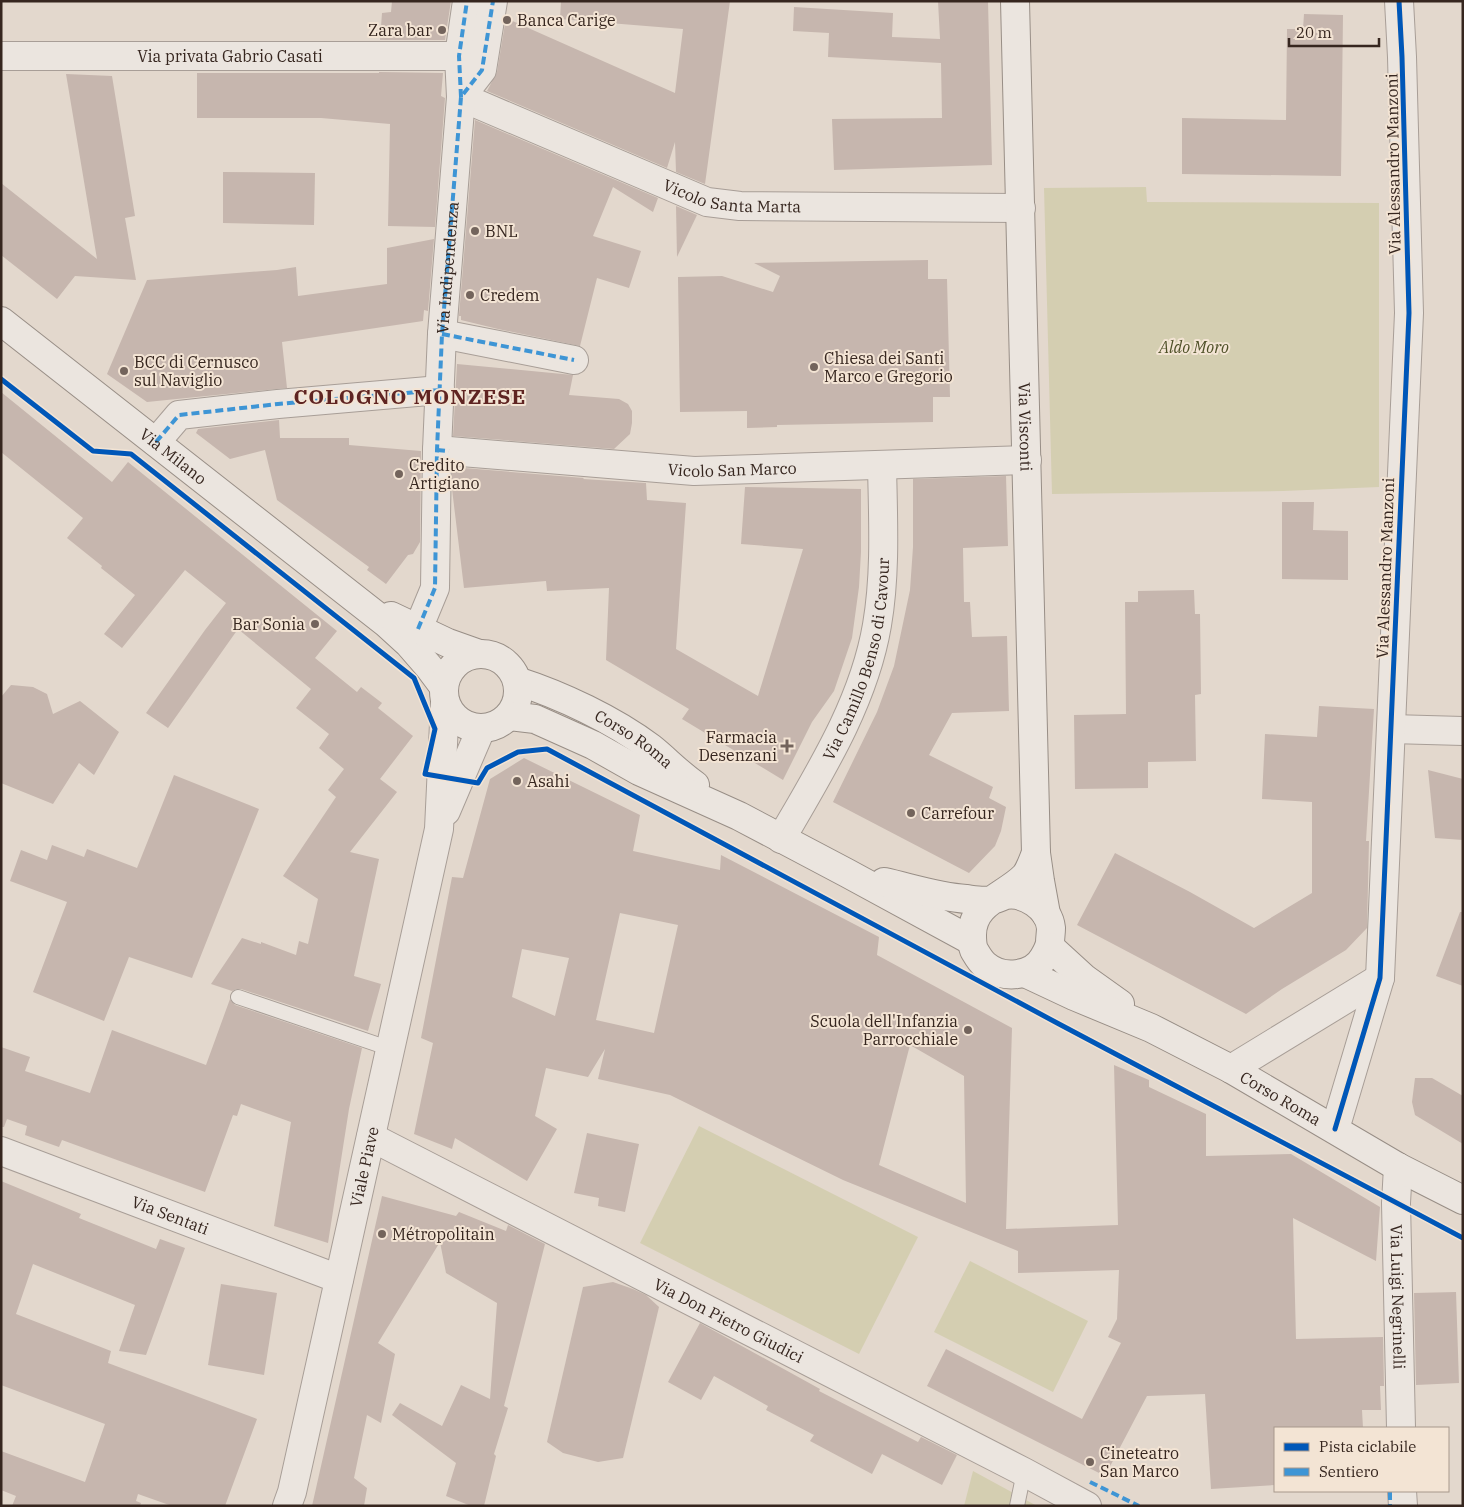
<svg xmlns="http://www.w3.org/2000/svg" width="1464" height="1507" font-family="'IBM Plex Serif',serif">
  <rect width="100%" height="100%" fill="#e3d8cd"/>
  <g fill="#d4ceb1">
    <path d="M1146 187 1147 202 1379 203V487L1283 491 1052 494 1044 188Z"/>
    <path d="M699 1126 918 1237 859 1354 640 1243Z"/>
    <path d="M970 1261 1088 1321 1053 1392 934 1332Z"/>
    <path d="M973 1471 1037 1506H964Z"/>
  </g>
  <g fill="#c6b6ae" fill-rule="evenodd">
    <path d="M392 1H451L445 40H380L382 13 391 12Z"/>
    <path d="M561 1H730L705 184 676 172 675 142 667 168 487 91 497 72 506 18 675 93 683 29 560 19Z"/>
    <path d="M938 1H988L992 165 834 170 832 119 942 118 941 63 828 57 829 33 793 31 794 7 893 13 892 37 940 39Z"/>
    <path d="M1304 14 1343 15 1341 176 1182 174V118L1286 120 1287 29H1303Z"/>
    <path d="M379 72 443 73 441 96 445 98 435 227 388 226 390 124 321 118H197V73H379Z"/>
    <path d="M66 74 112 76 135 216 125 218 136 280 75 276 57 299 1 255V183L97 259Z"/>
    <path d="M475 120 658 198 653 212 613 187 593 236 641 251 629 288 597 278 580 346 498 329 461 320V316H459Z"/>
    <path d="M223 172 315 173 314 225 223 223Z"/>
    <path d="M676 206 697 215 677 257Z"/>
    <path d="M434 239 428 311 424 310 423 321 282 342 287 388 147 402 107 374 147 280 277 270 296 267 298 296 387 284V248Z"/>
    <path d="M928 260V279H947L950 397H933V422L777 425V427L747 428V411L680 412 678 277 722 276 773 292 780 276 754 263Z"/>
    <path d="M457 364 573 375 569 395 619 399 628 404 632 411V423L630 434 614 449 453 436Z"/>
    <path d="M1 392 112 482 128 462 337 631 315 658 357 692 361 687 382 703 378 708 413 736 380 779 397 792 350 852 379 859 354 976 381 984 368 1031 241 989H236L232 991 211 984 242 938 261 944V942L296 955 299 941 308 944 318 899 283 876 336 797 328 790 344 769 319 748 329 734 296 708 311 689 238 629 168 728 146 713 205 630 226 603 185 570 122 648 104 634 135 595 101 568 102 566 67 538 83 518 1 452Z"/>
    <path d="M279 420 280 438H349V445L421 451 420 542 413 554 408 555 386 584 367 570 369 567 277 500 265 450 230 459 196 433 198 429Z"/>
    <path d="M452 467 584 478 583 479 646 483 647 500 686 503 676 649 758 696 803 549 741 544 745 487 861 489V552L859 587 852 638 834 691 812 722 783 780 682 719 689 709 606 660 609 588 547 591 546 581 464 588 452 489Z"/>
    <path d="M1006 476 1008 546 963 548 964 602H970L972 637 1007 636 1009 711 952 713 929 755 993 787 989 798 1006 807 1001 831 995 846 969 873 833 802 877 712 894 666 910 590 913 547V479Z"/>
    <path d="M1282 502H1314L1313 530 1348 531V580L1282 579Z"/>
    <path d="M1194 590 1195 614H1200L1201 694 1195 695 1196 761 1148 762V788L1075 789 1074 715 1126 714 1125 602H1138V591Z"/>
    <path d="M11 685 33 687 47 694 53 714 80 701 119 732 94 775 79 763 53 804 1 783V697Z"/>
    <path d="M1319 706 1374 709 1366 841H1369L1367 928 1346 950 1282 989 1246 1014 1077 925 1115 853 1190 892 1254 928 1312 893V802L1262 799 1265 734 1317 737Z"/>
    <path d="M524 758 640 815 633 851 720 870 721 855 879 937 877 955 1012 1028 1006 1229 1118 1225 1114 1065 1149 1080V1087L1206 1114V1156L1291 1154 1380 1207 1376 1261 1293 1218 1296 1339 1383 1337 1384 1386H1380L1381 1410H1362L1363 1428H1275V1485L1211 1489 1205 1394 1147 1396 1105 1476 927 1386 946 1349 1082 1419 1121 1343 1108 1337 1117 1319 1119 1270 1018 1273V1251L843 1180 670 1095 598 1079 605 1049 588 1077 546 1068 535 1116 557 1129 527 1181 455 1138 452 1149 414 1134 433 1043 421 1038 452 877 463 878 490 779ZM620 913 678 925 654 1033 596 1020ZM522 949 569 958 555 1016 512 997ZM910 1045 964 1076 966 1203 879 1165Z"/>
    <path d="M1428 770 1463 779V840L1435 838Z"/>
    <path d="M174 775 259 809 192 978 129 957 104 1021 33 992 67 902 10 881 21 850 47 860 52 845 84 857 87 849 137 868Z"/>
    <path d="M1460 912H1463V986L1436 976Z"/>
    <path d="M230 999 235 1005 362 1048 349 1109 328 1243 274 1226 291 1122 241 1104 237 1116 233 1115 205 1192 62 1140 59 1147 25 1135 27 1126 7 1119 4 1127H1V1047L30 1057 25 1071 90 1093 112 1030 206 1065Z"/>
    <path d="M1415 1078H1432L1463 1096V1144L1415 1115 1412 1102Z"/>
    <path d="M587 1133 639 1144 625 1212 598 1206 599 1198 574 1193Z"/>
    <path d="M1 1181 81 1214 79 1218 156 1249 160 1239 185 1248 146 1355 119 1351 135 1305 33 1264 16 1314 111 1351 108 1363 257 1419 225 1506H172L138 1494 136 1501 141 1503 140 1506H12L16 1496 1 1490V1451L85 1482 105 1424 1 1385Z"/>
    <path d="M382 1196 456 1216 459 1212 506 1231 508 1225 545 1244 504 1406 508 1408 494 1454 496 1456 484 1506H471L446 1496 456 1463 392 1415 400 1403 442 1426 461 1385 490 1399 497 1303 446 1273 440 1242 378 1343 395 1354 381 1423 367 1415 354 1478 367 1488 364 1506H312Z"/>
    <path d="M613 1282 633 1289 646 1295 659 1307 623 1458 598 1462 563 1453 547 1442 583 1287Z"/>
    <path d="M221 1284 277 1293 264 1375 208 1365Z"/>
    <path d="M1456 1292 1459 1383 1416 1385 1414 1293Z"/>
    <path d="M700 1323 820 1389 819 1391 918 1442 921 1437 957 1455 942 1485 882 1454 872 1474 810 1441 814 1435 766 1410 768 1406 714 1376 701 1400 668 1382Z"/>
  </g>
  <g fill="none" stroke-linecap="round" stroke-linejoin="round">
    <g stroke="#a89e97" stroke-width="16">
      <g id="lane">
        <path d="M238 997 391 1049"/>
        <path d="M1017 1506 1024 1472"/>
      </g>
    </g>
    <g stroke="#a89e97" stroke-width="30">
      <g id="street">
        <path id="s1" d="M467 1 459 56 461 97 707 202 740 206 1021 208"/>
        <path id="s2" d="M1 56H459"/>
        <path d="M442 334 574 360"/>
        <path d="M156 442 179 415 278 404 440 390"/>
        <path id="s3" d="M437 450 694 471 1027 460"/>
        <path id="s4" d="M418 629 435 588 437 450 442 334 461 97 482 70 493 1"/>
        <path d="M1391 729 1463 731"/>
        <path d="M446 811 481 729"/>
        <path id="s5" d="M781 839C820 772 864 702 877 625 886 573 883 518 882 465"/>
        <path d="M1231 1069 1380 978"/>
        <path d="M1335 1129 1380 978 1409 313 1402 57 1399 1"/>
        <path id="s6" d="M371 1137 1024 1472 1087 1506"/>
        <path id="s7" d="M1 1151 339 1279"/>
        <path id="s8" d="M1398 1167 1396 1203 1401 1428"/>
        <path d="M1402 1491 1403 1506"/>
        <path id="s9" d="M287 1506 292 1492 439 829 445 702"/>
      </g>
    </g>
    <g stroke="#988e86" stroke-width="30">
      <g id="secondary">
        <path id="s10" d="M1015 1 1036 853 1040 881 1046 914"/>
        <path id="s11" d="M1 321 386 623 409 644 429 667 444 687"/>
        <path d="M391 616 448 643 479 654"/>
        <circle cx="481" cy="691" r="37"/>
        <path id="s12" d="M517 681C561 695 614 720 651 748 666 760 679 774 695 785"/>
        <path d="M509 716 535 719 593 745 639 771 739 816 847 873 972 941"/>
        <path d="M884 882C911 888 938 897 966 899 974 900 984 902 992 900 997 899 1002 896 1006 895 1025 892 1049 908 1051 928 1051 933 1050 938 1050 943 1049 948 1047 952 1044 957 1033 977 1002 980 985 965 980 961 977 955 974 950 972 945 972 940 972 935 972 902 1006 896 1025 876 1030 870 1033 860 1036 853"/>
        <path d="M1050 947 1085 979 1120 1004"/>
        <path id="s13" d="M1025 973 1074 996 1151 1028 1231 1069 1398 1167 1463 1200"/>
      </g>
    </g>
    <use href="#lane" stroke="#ebe5df" stroke-width="14"/>
    <use href="#street" stroke="#ebe5df" stroke-width="28"/>
    <use href="#secondary" stroke="#ebe5df" stroke-width="28"/>
    <g stroke="#3e95d5" stroke-width="4" stroke-dasharray="8 4" stroke-linecap="butt">
      <path d="M461 97 459 56 467 1"/>
      <path d="M442 334 574 360"/>
      <path d="M156 442 179 415 278 404 440 390"/>
      <path d="M437 450 449 451"/>
      <path d="M418 629 435 588 437 450 442 334 461 97 482 70 493 1"/>
      <path d="M1090 1482 1139 1506"/>
      <path d="M1390 1492V1506"/>
    </g>
    <g stroke="#f3e4d4" stroke-width="8">
      <g id="cycleway">
        <path d="M1 379 93 451 131 454 414 678 435 729 425 774 478 783 487 768 518 752 547 749 1059 1024 1463 1238"/>
        <path d="M1335 1129 1380 978 1409 313 1402 57 1399 1"/>
      </g>
    </g>
    <use href="#cycleway" stroke="#0057b8" stroke-width="5"/>
  </g>
  <g fill="#73645c" stroke="#f3e4d4" stroke-width="2">
    <circle cx="507" cy="20" r="5"/>
    <circle cx="442" cy="30" r="5"/>
    <circle cx="475" cy="231" r="5"/>
    <circle cx="470" cy="295" r="5"/>
    <circle cx="814" cy="367" r="5"/>
    <circle cx="124" cy="371" r="5"/>
    <circle cx="399" cy="474" r="5"/>
    <circle cx="315" cy="624" r="5"/>
    <path d="M784.5 738.5h5v5h5v5h-5v5h-5v-5h-5v-5h5z"/>
    <circle cx="517" cy="781" r="5"/>
    <circle cx="911" cy="813" r="5"/>
    <circle cx="968" cy="1030" r="5"/>
    <circle cx="382" cy="1234" r="5"/>
    <circle cx="1090" cy="1462" r="5"/>
  </g>
  <g text-anchor="middle" stroke-width="4" stroke-linejoin="round" paint-order="stroke">
    <g font-size="16" fill="#36261f" stroke="#f3e4d4" text-anchor="start">
      <text x="517" y="26">Banca Carige</text>
      <text x="432" y="36" text-anchor="end">Zara bar</text>
      <text x="485" y="237">BNL</text>
      <text x="480" y="301">Credem</text>
      <text x="824" y="364">Chiesa dei Santi<tspan x="824" dy="18">Marco e Gregorio</tspan></text>
      <text x="134" y="368">BCC di Cernusco<tspan x="134" dy="18">sul Naviglio</tspan></text>
      <text x="409" y="471">Credito<tspan x="409" dy="18">Artigiano</tspan></text>
      <text x="305" y="630" text-anchor="end">Bar Sonia</text>
      <text x="777" y="743" text-anchor="end">Farmacia<tspan x="777" dy="18">Desenzani</tspan></text>
      <text x="527" y="787">Asahi</text>
      <text x="921" y="819">Carrefour</text>
      <text x="958" y="1027" text-anchor="end">Scuola dell'Infanzia<tspan x="958" dy="18">Parrocchiale</tspan></text>
      <text x="392" y="1240">Métropolitain</text>
      <text x="1100" y="1459">Cineteatro<tspan x="1100" dy="18">San Marco</tspan></text>
    </g>
    <g font-size="16" fill="#36261f" stroke="#f3e4d4">
      <text dy="6" stroke="none"><textPath href="#s2" startOffset="229">Via privata Gabrio Casati</textPath></text>
      <text transform="translate(1393 164) rotate(-91)" y="6">Via Alessandro Manzoni</text>
      <text dy="6" stroke="none"><textPath href="#s1" startOffset="388">Vicolo Santa Marta</textPath></text>
      <text dy="6" stroke="none"><textPath href="#s4" startOffset="365">Via Indipendenza</textPath></text>
      <text dy="6" stroke="none"><textPath href="#s10" startOffset="426">Via Visconti</textPath></text>
      <text dy="6" stroke="none"><textPath href="#s11" startOffset="219">Via Milano</textPath></text>
      <text dy="6" stroke="none"><textPath href="#s3" startOffset="296">Vicolo San Marco</textPath></text>
      <text transform="translate(1385 568) rotate(-88)" y="6">Via Alessandro Manzoni</text>
      <text dy="6" stroke="none"><textPath href="#s5" startOffset="198">Via Camillo Benso di Cavour</textPath></text>
      <text dy="6" stroke="none"><textPath href="#s12" startOffset="131">Corso Roma</textPath></text>
      <text dy="6" stroke="none"><textPath href="#s13" startOffset="285">Corso Roma</textPath></text>
      <text dy="6" stroke="none"><textPath href="#s9" startOffset="348">Viale Piave</textPath></text>
      <text dy="6" stroke="none"><textPath href="#s7" startOffset="181">Via Sentati</textPath></text>
      <text dy="6" stroke="none"><textPath href="#s8" startOffset="130">Via Luigi Negrinelli</textPath></text>
      <text dy="6" stroke="none"><textPath href="#s6" startOffset="402">Via Don Pietro Giudici</textPath></text>
    </g>
    <g font-size="16" font-style="italic" fill="#4e5027" stroke="#f3e4d4">
      <text x="1194" y="353">Aldo Moro</text>
    </g>
    <g font-size="21" font-weight="bold" letter-spacing="1" fill="#5f2422" stroke="#f3e4d4">
      <text x="410" y="404">COLOGNO MONZESE</text>
    </g>
  </g>
  <rect width="1464" height="1507" fill="none" stroke="#36261f" stroke-width="5"/>
  <rect x="1274" y="1427" width="175" height="65" fill="#f3e4d4" stroke="#a7988c"/>
  <rect x="1284" y="1443" width="25" height="8" fill="#0057b8" stroke="#a7988c"/>
  <text x="1319" y="1452" font-size="15" fill="#36261f">Pista ciclabile</text>
  <rect x="1284" y="1468" width="25" height="8" fill="#3e95d5" stroke="#a7988c"/>
  <text x="1319" y="1477" font-size="15" fill="#36261f">Sentiero</text>
  <path d="M1289 38v8h90v-8" fill="none" stroke="#36261f" stroke-width="2.5"/>
  <text x="1296" y="38" font-size="15" fill="#36261f" stroke="#f3e4d4" stroke-width="4" paint-order="stroke">20 m</text>
</svg>
